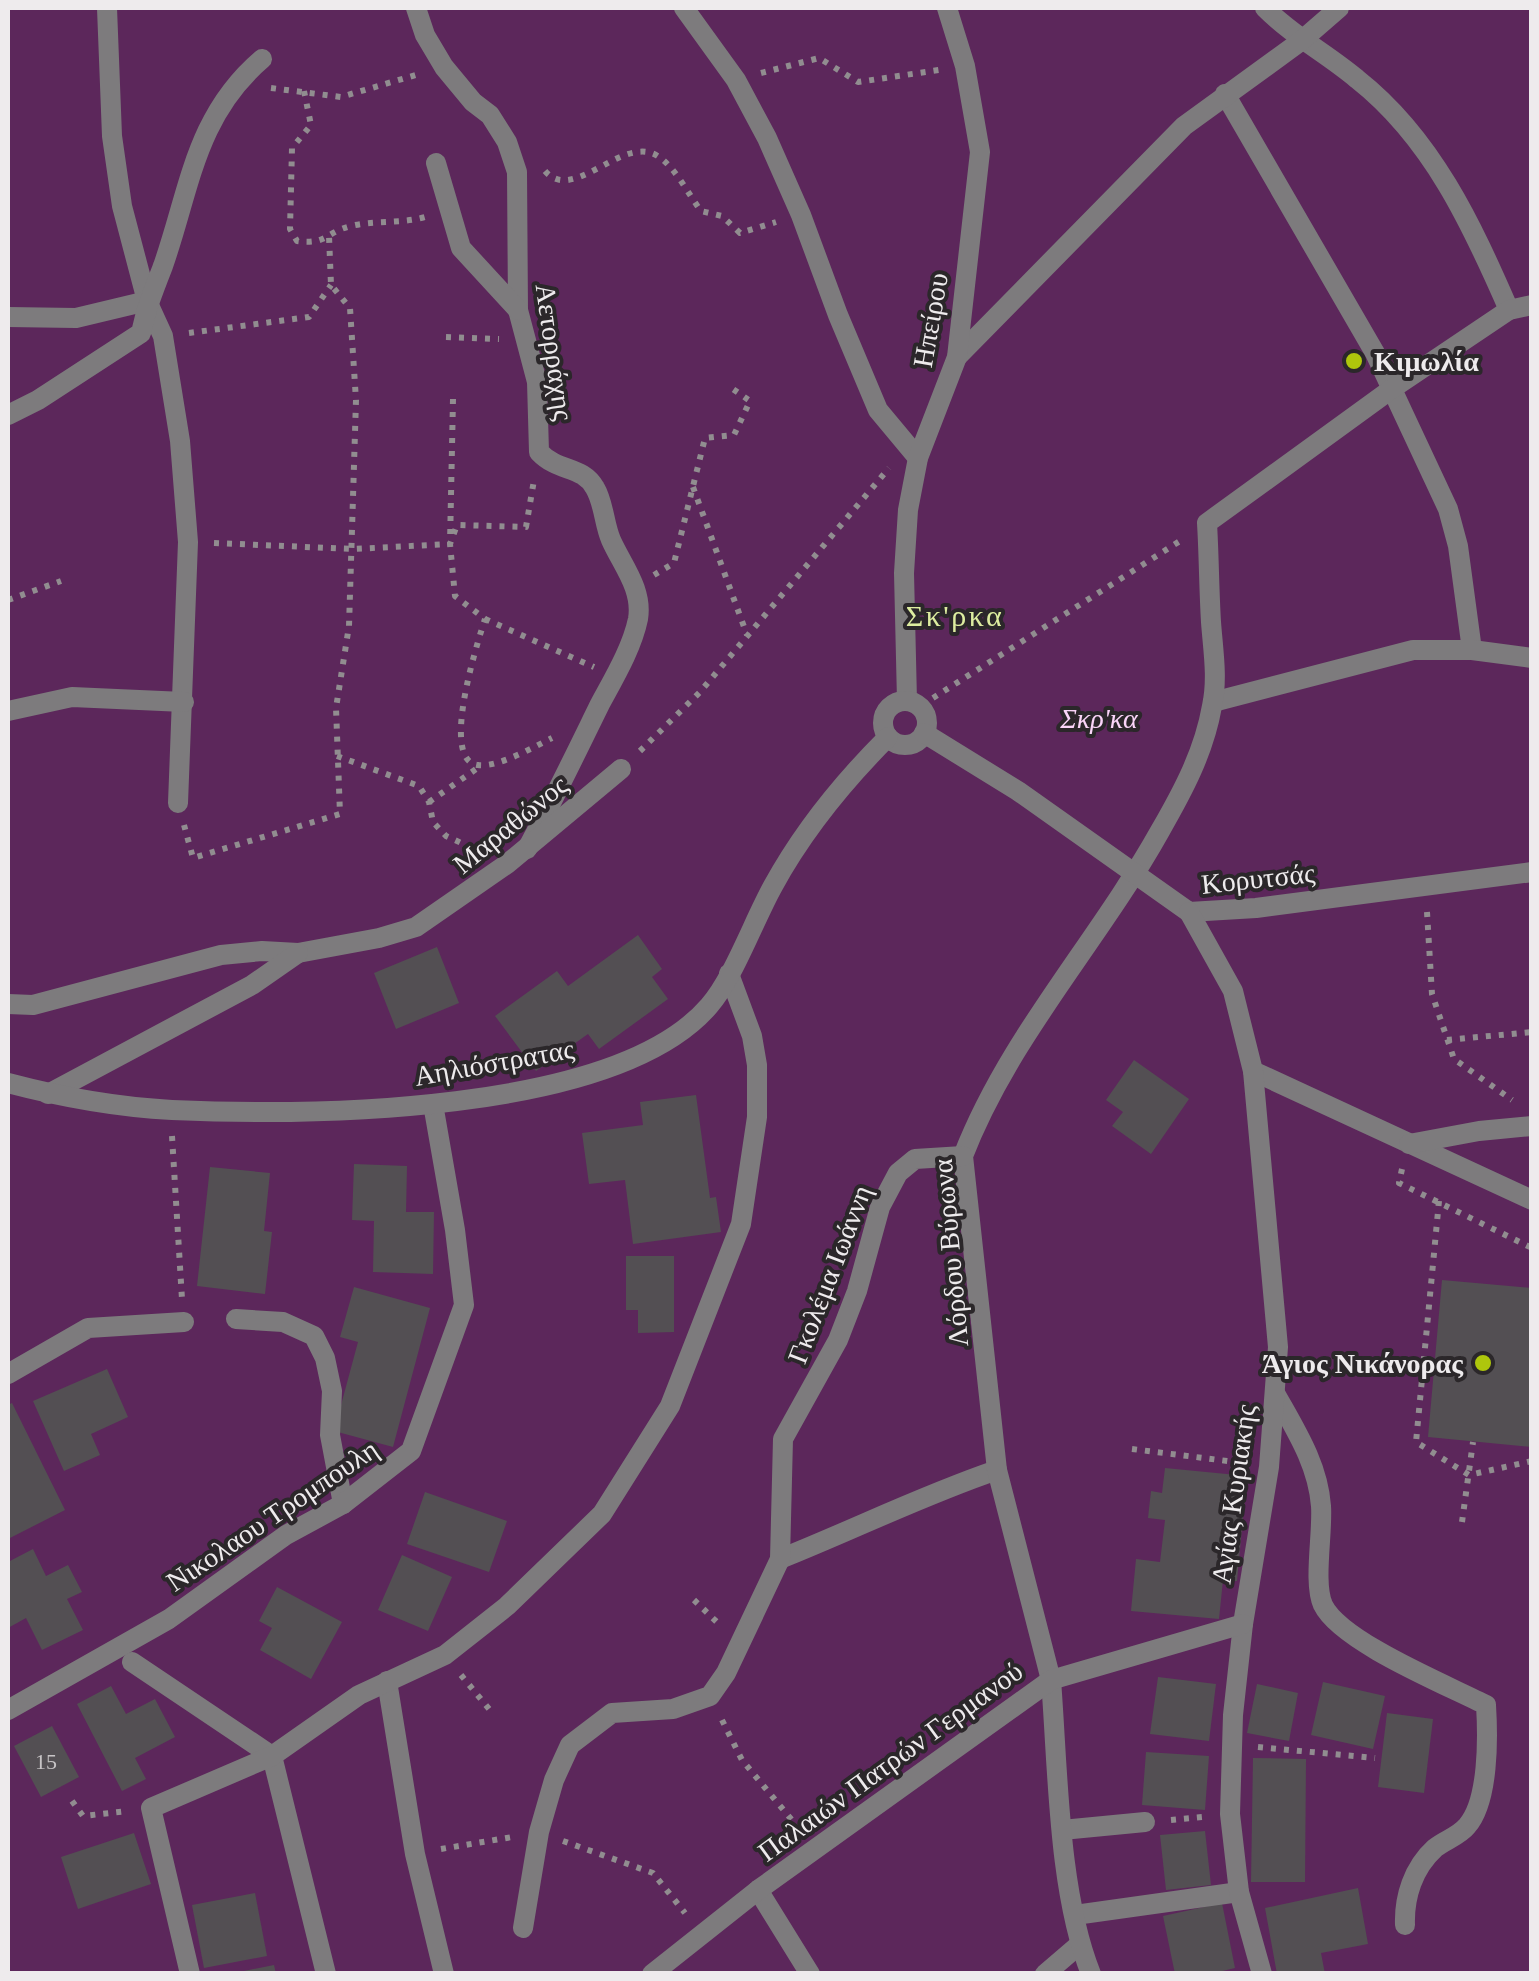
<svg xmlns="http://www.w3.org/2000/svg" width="1539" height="1981" font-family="Georgia,serif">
  <rect width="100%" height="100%" fill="#353134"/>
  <path fill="#5c275b" d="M8 8H1531V1973L8 1974Z"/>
  <g fill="#534f53">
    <path d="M638 935 662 969 652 977 668 999 599 1049 588 1034 536 1071 495 1016 557 971 568 986Z"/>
    <path d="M437 947 459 1003 396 1029 374 973Z"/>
    <path d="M1134 1060 1189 1099 1151 1154 1112 1126 1123 1112 1106 1100Z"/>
    <path d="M696 1095 710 1198 716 1197 721 1232 633 1244 625 1180 589 1184 582 1133 643 1125 640 1102Z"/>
    <path d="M354 1164 407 1166 406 1212H434L433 1274 373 1272 374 1221 352 1220Z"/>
    <path d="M210 1167 270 1173 264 1231 272 1232 265 1294 197 1286Z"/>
    <path d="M626 1256H674V1332L638 1333V1310H626Z"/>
    <path d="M1442 1280 1532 1288V1447L1428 1437Z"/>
    <path d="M354 1287 430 1308 393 1447 334 1431 358 1342 340 1337Z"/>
    <path d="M107 1369 128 1417 91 1434 100 1455 64 1471 33 1401Z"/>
    <path d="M12 1403 65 1510 8 1539V1405Z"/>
    <path d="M1165 1468 1247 1476 1237 1581 1223 1580 1219 1619 1131 1611 1136 1559 1160 1562 1165 1520 1148 1518 1151 1491 1162 1493Z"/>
    <path d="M425 1492 507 1521 489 1572 407 1544Z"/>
    <path d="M33 1549 46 1576 68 1565 82 1592 67 1599 83 1630 42 1650 26 1618 8 1628V1562Z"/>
    <path d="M402 1555 452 1577 428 1631 378 1610Z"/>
    <path d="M277 1587 342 1622 311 1679 260 1650 272 1628 259 1621Z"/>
    <path d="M1158 1677 1216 1684 1209 1741 1150 1734Z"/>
    <path d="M1323 1682 1385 1696 1373 1749 1311 1735Z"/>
    <path d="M1257 1684 1298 1693 1289 1741 1247 1733Z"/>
    <path d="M111 1686 126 1714 155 1699 175 1737 135 1758 146 1779 122 1791 77 1704Z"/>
    <path d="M1387 1713 1433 1719 1424 1793 1378 1787Z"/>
    <path d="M52 1726 79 1777 41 1797 14 1746Z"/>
    <path d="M1146 1752 1209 1756 1205 1810 1142 1805Z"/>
    <path d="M1253 1758 1306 1759 1305 1882H1251Z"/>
    <path d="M1205 1831 1211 1885 1166 1890 1160 1835Z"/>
    <path d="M134 1833 151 1884 78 1909 61 1857Z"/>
    <path d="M1358 1888 1368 1944 1321 1953 1325 1974H1277L1265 1908Z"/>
    <path d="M255 1893 267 1956 204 1968 192 1905Z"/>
    <path d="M1222 1903 1235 1968 1210 1974H1175L1163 1916Z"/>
    <path d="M274 1965 276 1974H239V1972Z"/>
  </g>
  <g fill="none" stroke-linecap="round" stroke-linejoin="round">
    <g stroke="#918d90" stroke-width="6" stroke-dasharray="5 8" stroke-linecap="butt">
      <path d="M761 73 819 58 858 82 939 70"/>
      <path d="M271 88 341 97 419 74"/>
      <path d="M304 91 311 125 292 148 290 229 297 241C327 245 326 232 351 226 375 220 400 224 425 217"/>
      <path d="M545 171C573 204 621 136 656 155 675 166 688 194 701 211L722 216 740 233 776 222"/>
      <path d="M189 333 309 317 331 285"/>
      <path d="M446 337 499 339"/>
      <path d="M453 399 450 544 455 596 485 619C478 641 439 761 478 765 497 768 534 747 552 738"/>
      <path d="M693 487 747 635"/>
      <path d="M214 543 353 549 450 544 457 525 526 527 534 480"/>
      <path d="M654 575 674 563 705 438 734 435 750 401 730 387"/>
      <path d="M8 600 61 581"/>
      <path d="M485 619 594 667"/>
      <path d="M933 698 1180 541"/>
      <path d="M640 751 700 692 889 468"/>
      <path d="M337 756 419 786 429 802 433 822 446 836 481 852"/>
      <path d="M429 802 479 767"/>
      <path d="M184 825 193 858 340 814 336 708 349 626 356 400 350 308 331 285 329 236"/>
      <path d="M1427 912 1432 994 1454 1059 1512 1100"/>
      <path d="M1447 1040 1532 1032"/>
      <path d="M172 1136 182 1299"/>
      <path d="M1402 1169 1399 1183 1532 1248"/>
      <path d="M1439 1201 1416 1442 1469 1475 1532 1461"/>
      <path d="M1132 1449 1243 1463"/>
      <path d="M1462 1522 1473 1442"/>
      <path d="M694 1600 722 1627"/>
      <path d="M461 1675 494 1715"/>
      <path d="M722 1720 742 1760 801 1831"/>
      <path d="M1258 1747 1375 1758"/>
      <path d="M72 1801 83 1816 128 1811"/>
      <path d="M1171 1820 1203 1817"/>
      <path d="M563 1841 653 1873 685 1913"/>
      <path d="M441 1849 512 1837"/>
    </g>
    <g stroke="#7d7b7d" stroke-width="20">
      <path d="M107 8 112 136 122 206 147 301 163 336 180 441 188 542 178 803"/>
      <path d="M416 8 425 35 444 67 473 102 490 115 507 142 517 172 518 310 537 382 539 452C559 473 582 465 595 488 604 503 604 524 611 540 622 565 643 589 638 619 632 648 614 678 600 704 576 753 553 801 527 849"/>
      <path d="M684 8 736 80 767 138 801 215 838 315 878 410 918 458"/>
      <path d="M1265 8C1294 37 1326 53 1357 79 1432 138 1472 225 1509 310"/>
      <path d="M1225 94 1375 353 1448 509 1458 546 1472 650"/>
      <path d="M436 163 461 248 518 310"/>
      <path d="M8 317 76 318 147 301"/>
      <path d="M957 357 1184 126 1301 41 1339 8"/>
      <path d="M8 415 38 400 141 333C146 309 154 289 163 266 190 189 195 116 262 59"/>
      <path d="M1213 702 1413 650H1472L1532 658"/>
      <path d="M8 711 72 697 184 702"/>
      <path d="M8 1004 33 1005 221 955 262 951 298 953 379 938 416 927 507 864 621 769"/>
      <path d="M1253 1071 1532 1200"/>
      <path d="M48 1094 252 985 298 953"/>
      <path d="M1409 1144 1479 1131 1532 1126"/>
      <path d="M236 1319 283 1322 314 1336 325 1358 332 1391 330 1435 343 1504"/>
      <path d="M8 1374 88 1328 184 1322"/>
      <path d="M1275 1393C1295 1429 1318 1464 1321 1506 1323 1533 1313 1583 1323 1605 1341 1642 1447 1685 1486 1705 1488 1737 1489 1801 1467 1826 1459 1836 1445 1840 1435 1848 1413 1868 1404 1897 1405 1925"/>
      <path d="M780 1559C853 1530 923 1495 997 1470"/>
      <path d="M132 1662 272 1756"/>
      <path d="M1051 1680 997 1470 963 1156C1009 1037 1098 942 1160 831 1183 791 1204 752 1212 706 1218 678 1213 650 1211 622 1209 589 1209 556 1207 523L1393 388 1509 310 1532 305"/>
      <path d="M387 1681 415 1854 444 1974"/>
      <path d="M8 1710 169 1619 286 1535 343 1504 411 1451 464 1305 455 1230 433 1104"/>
      <path d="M272 1756 326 1974"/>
      <path d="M1062 1830 1145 1822"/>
      <path d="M758 1890 810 1974"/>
      <path d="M1075 1915 1239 1892"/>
      <path d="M523 1928 539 1832 554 1780 570 1745 612 1713 673 1709 710 1696 726 1673 780 1559 783 1439 838 1340 857 1291 880 1207 898 1173 915 1159 963 1156"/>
      <path d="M190 1974 151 1808 272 1756 359 1695 445 1655 507 1606 602 1514 670 1406 741 1224 757 1117V1065L752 1036 729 974"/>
      <path d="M1045 1974 1080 1944"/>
    </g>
    <g stroke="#7d7b7d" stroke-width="20">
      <path d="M907 701 904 573 908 510 918 458 957 357 980 152 965 66 947 8"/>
      <circle cx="905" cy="723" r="22"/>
      <path d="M924 733 1018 791 1189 912 1256 908 1532 872"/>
      <path d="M1189 912 1233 991 1253 1071 1278 1347 1269 1467 1243 1624 1233 1715 1230 1814 1239 1892 1262 1974"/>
      <path d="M8 1083C61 1097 116 1107 172 1110 308 1116 615 1115 709 1006 733 979 754 920 773 886 803 831 844 781 888 737"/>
      <path d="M1051 1680C1058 1769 1058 1892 1091 1974"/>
      <path d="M652 1974 758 1890 1051 1680 1243 1624"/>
    </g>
  </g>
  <g fill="#aec60c" stroke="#2b272a" stroke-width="4">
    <circle cx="1354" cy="361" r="10"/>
    <circle cx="1483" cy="1363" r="10"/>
  </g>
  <g text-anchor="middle" stroke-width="8" stroke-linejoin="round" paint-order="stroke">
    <g font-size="22" fill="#c7c4c6">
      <text x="46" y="1769">15</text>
    </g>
    <g font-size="28" fill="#eeebed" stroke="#2b272a">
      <text transform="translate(930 320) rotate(-80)" y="10">Ηπείρου</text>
      <text transform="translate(555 352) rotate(82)" y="10">Αετορράχης</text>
      <text transform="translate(510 824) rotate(-39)" y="10">Μαραθώνος</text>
      <text transform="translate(1258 878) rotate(-6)" y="10">Κορυτσάς</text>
      <text transform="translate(494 1062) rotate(-10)" y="10">Αηλιόστρατας</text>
      <text transform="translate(950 1253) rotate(-95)" y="10">Λόρδου Βύρωνα</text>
      <text transform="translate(829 1274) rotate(-69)" y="10">Γκολέμα Ιωάννη</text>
      <text transform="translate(1233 1494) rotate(-82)" y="10">Αγίας Κυριακής</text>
      <text transform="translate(272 1515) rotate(-34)" y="10">Νικολαου Τρομπουλη</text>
      <text transform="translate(890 1761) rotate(-36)" y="10">Παλαιών Πατρών Γερμανού</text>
    </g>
    <g font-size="28" font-weight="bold" fill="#eeebed" stroke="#2b272a" text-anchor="start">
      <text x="1374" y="371">Κιμωλία</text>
      <text x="1463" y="1373" text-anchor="end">Άγιος Νικάνορας</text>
    </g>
    <g font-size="28" font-style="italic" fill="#fbd5f9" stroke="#2b272a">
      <text x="1099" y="728">Σκρ'κα</text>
    </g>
    <g font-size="30" letter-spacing="2.5" fill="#ddeda0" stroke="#2b272a">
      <text x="955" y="626">Σκ'ρκα</text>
    </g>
  </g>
  <rect width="1539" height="1981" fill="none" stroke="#eeebed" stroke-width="20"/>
</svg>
